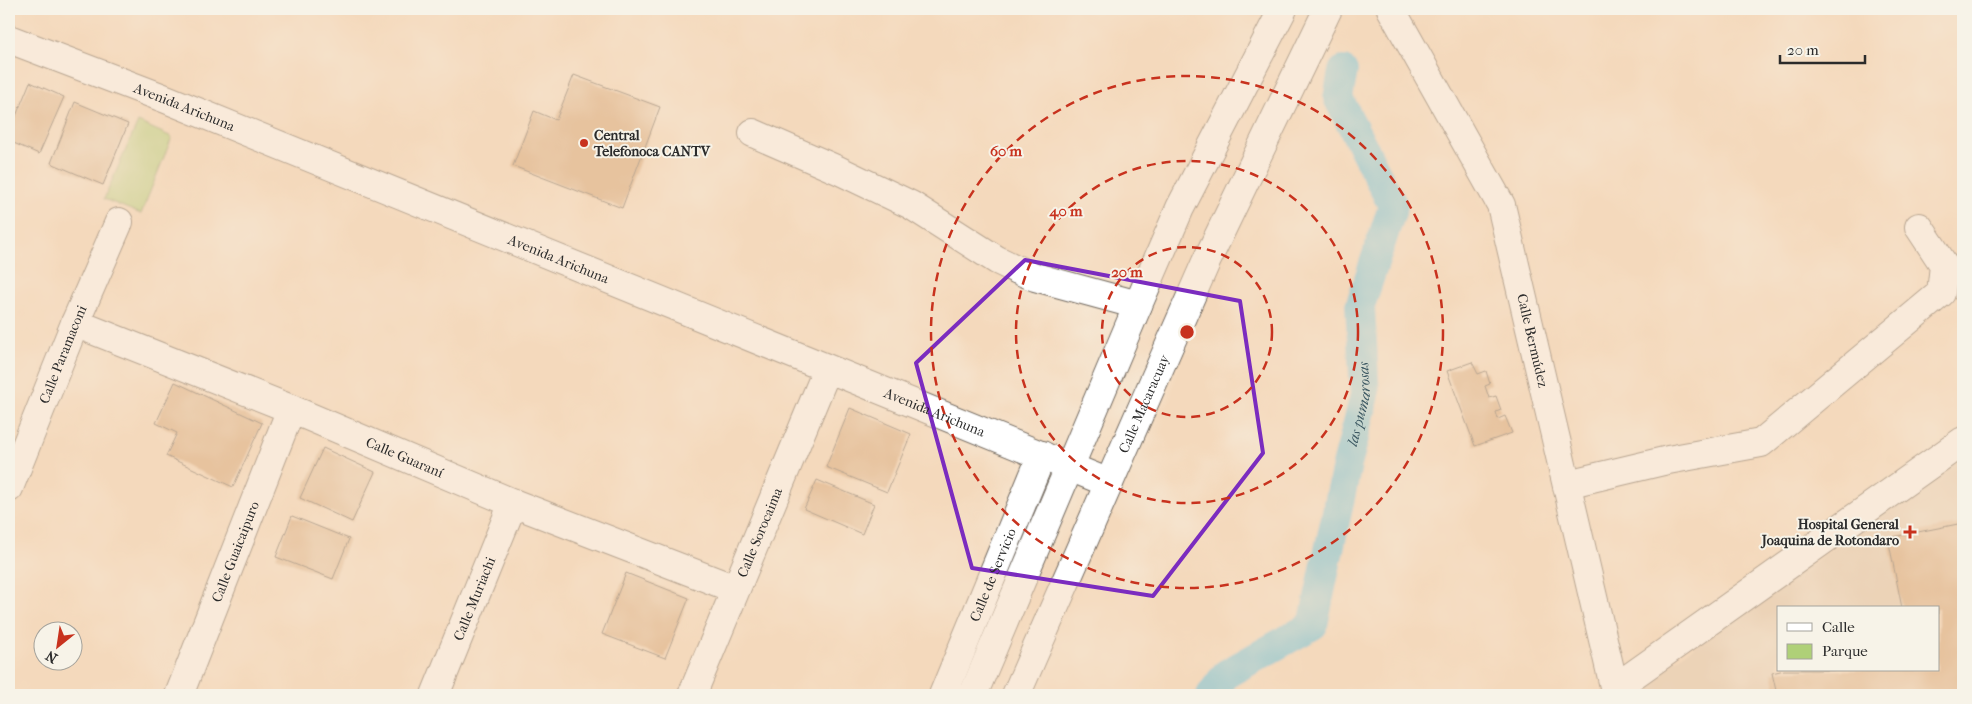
<svg xmlns="http://www.w3.org/2000/svg" width="1972" height="704" font-family="'IM FELL French Canon',serif">
  <rect width="100%" height="100%" fill="#f7f3e8"/>
  <filter id="ink" filterUnits="userSpaceOnUse"><feTurbulence type="fractalNoise" baseFrequency=".02" numOctaves="2"/><feDisplacementMap in="SourceGraphic" scale="10" xChannelSelector="R" yChannelSelector="G"/><feConvolveMatrix kernelMatrix="1 2 1 2 8 2 1 2 1" color-interpolation-filters="sRGB"/></filter>
  <filter id="wash" filterUnits="userSpaceOnUse"><feTurbulence type="fractalNoise" baseFrequency=".0096" numOctaves="4" result="noise"/><feDisplacementMap in="SourceGraphic" scale="20" xChannelSelector="R" yChannelSelector="G"/><feGaussianBlur stdDeviation="1.12" result="paint"/><feColorMatrix in="noise" values="0 0 0 0 0 0 0 0 0 0 0 0 0 0 0 0 0 1.4 0 .05"/><feComposite in="paint" operator="in"/></filter>
  <g filter="url(#wash)">
    <rect width="100%" height="100%" fill="#f4d9bc"/>
    <path fill="#e2ccb2" fill-rule="evenodd" d="M1963 456V695H1626ZM1778 608H1938V670H1778Z"/>
    <path fill="#afd078" stroke="#6d7e52" d="M138 122 172 137 141 214 104 199Z"/>
    <g fill="none" stroke-linecap="round" stroke-linejoin="round">
      <path stroke="#62c2e1" stroke-width="30" id="s1" d="M1211 695 1226 674 1313 625 1347 465 1365 395 1360 306 1393 206 1338 98 1343 71"/>
    </g>
    <g id="blocks">
      <g fill="#d7a87a">
        <path d="M574 75 660 107 622 208 513 166 534 111 556 120Z"/>
        <path d="M30 82 64 97 39 154 9 141V133Z"/>
        <path d="M75 102 128 124 103 185 51 163Z"/>
        <path d="M1472 362 1478 374 1486 371 1490 384 1485 386 1489 398 1496 396 1501 410 1496 412 1498 419 1505 416 1512 433 1475 446 1447 371Z"/>
        <path d="M175 382 262 423 233 487 166 456 177 433 156 423Z"/>
        <path d="M850 408 911 434 887 492 826 467Z"/>
        <path d="M323 448 375 472 352 522 300 498Z"/>
        <path d="M817 480 874 504 862 534 804 509Z"/>
        <path d="M292 516 349 539 333 579 276 557Z"/>
        <path d="M1963 523V695H1777L1772 673 1784 670H1938V608H1902L1888 538Z"/>
        <path d="M626 573 689 598 665 658 602 634Z"/>
      </g>
    </g>
  </g>
  <g filter="url(#ink)">
    <use href="#blocks" fill-opacity="0" stroke="#71685e" stroke-width="1"/>
    <g fill="none" stroke-linecap="round" stroke-linejoin="round">
      <g stroke="#71685e" stroke-width="30">
        <g id="minor">
          <path id="s2" d="M1391 9 1501 205 1616 695"/>
          <path id="s3" d="M9 39 166 99 1109 483"/>
          <path d="M753 133 838 170 911 205 997 260 1018 270 1035 277 1138 305"/>
          <path id="s4" d="M75 323 291 409 513 503 735 589"/>
          <path d="M1567 484 1668 460 1761 443 1941 293 1944 265 1919 227"/>
          <path id="s5" d="M9 488 75 323 119 222"/>
          <path d="M1615 688 1963 441"/>
          <path id="s6" d="M179 695 291 409"/>
          <path id="s7" d="M435 695 513 503"/>
          <path id="s8" d="M692 695 827 370"/>
          <path id="s9" d="M943 695 1042 455"/>
          <path d="M973 695 1138 305 1180 208 1283 9"/>
          <path id="s10" d="M1016 695 1206 262 1328 9"/>
        </g>
      </g>
      <use href="#minor" stroke="#fff" stroke-width="28"/>
    </g>
  </g>
  <path d="M0 0H1972V704H0ZM1025 260 1240 301 1263 453 1153 596 972 568 916 363Z" fill="#f4d9bc" fill-opacity=".55" fill-rule="evenodd"/>
  <path fill="none" stroke="#7b2cbf" stroke-width="4" stroke-linejoin="round" d="M1025 260 1240 301 1263 453 1153 596 972 568 916 363Z"/>
  <g fill="none" stroke="#c8321e" stroke-width="2.5" stroke-dasharray="9 6">
    <circle cx="1187" cy="332" r="85"/>
    <circle cx="1187" cy="332" r="171"/>
    <circle cx="1187" cy="332" r="256"/>
  </g>
  <g fill="#c8321e" stroke="#f7f3e8" stroke-width="2">
    <circle cx="584" cy="143" r="5"/>
    <path d="M1907.5 524.5h5v5h5v5h-5v5h-5v-5h-5v-5h5z"/>
  </g>
  <g text-anchor="middle" stroke-width="4" stroke-linejoin="round" paint-order="stroke">
    <g font-size="14" fill="#2b2b2b" stroke="#f7f3e8">
      <text dy="5" stroke="none"><textPath href="#s3" startOffset="188">Avenida Arichuna</textPath></text>
      <text dy="5" stroke="none"><textPath href="#s3" startOffset="592">Avenida Arichuna</textPath></text>
      <text dy="5" stroke="none"><textPath href="#s2" startOffset="364">Calle Bermúdez</textPath></text>
      <text dy="5" stroke="none"><textPath href="#s5" startOffset="144">Calle Paramaconi</textPath></text>
      <text dy="5" stroke="none"><textPath href="#s10" startOffset="318">Calle Macaracuay</textPath></text>
      <text dy="5" stroke="none"><textPath href="#s3" startOffset="998">Avenida Arichuna</textPath></text>
      <text dy="5" stroke="none"><textPath href="#s4" startOffset="356">Calle Guaraní</textPath></text>
      <text dy="5" stroke="none"><textPath href="#s8" startOffset="176">Calle Sorocaima</textPath></text>
      <text dy="5" stroke="none"><textPath href="#s6" startOffset="154">Calle Guaicaipuro</textPath></text>
      <text dy="5" stroke="none"><textPath href="#s9" startOffset="130">Calle de Servicio</textPath></text>
      <text dy="5" stroke="none"><textPath href="#s7" startOffset="104">Calle Muriachi</textPath></text>
    </g>
    <g font-size="14" font-weight="bold" fill="#2b2b2b" stroke="#f7f3e8" text-anchor="start">
      <text x="594" y="140">Central<tspan x="594" dy="16">Telefonoca CANTV</tspan></text>
      <text x="1899" y="529" text-anchor="end">Hospital General<tspan x="1899" dy="16">Joaquina de Rotondaro</tspan></text>
    </g>
    <g font-size="15" font-style="italic" fill="#3c5862" stroke="#f7f3e8">
      <text dy="5" stroke="none"><textPath href="#s1" startOffset="352">las pumarosas</textPath></text>
    </g>
  </g>
  <circle cx="1187" cy="332" r="8" fill="#c8321e" stroke="#f7f3e8" stroke-width="2.5"/>
  <g font-size="15" text-anchor="middle" font-weight="bold" fill="#c8321e" stroke="#f7f3e8" stroke-width="4" stroke-linejoin="round" paint-order="stroke">
    <text x="1006" y="156">60 m</text>
    <text x="1066" y="216">40 m</text>
    <text x="1127" y="277">20 m</text>
  </g>
  <rect width="1972" height="704" fill="none" stroke="#f7f3e8" stroke-width="30"/>
  <rect x="1777" y="606" width="162" height="65" fill="#f7f3e8" stroke="#a5a39c"/>
  <rect x="1787" y="623" width="25" height="8" fill="#ffffff" stroke="#a5a39c"/>
  <text x="1822" y="632" font-size="15" fill="#2b2b2b">Calle</text>
  <rect x="1787" y="644" width="25" height="15" fill="#afd078" stroke="#a5a39c"/>
  <text x="1822" y="656" font-size="15" fill="#2b2b2b">Parque</text>
  <g transform="translate(58 646) rotate(210)"><circle r="24" fill="#f7f3e8" stroke="#a5a39c"/>
  <path d="M0-4L9 19L0 12L-9 19Z" fill="#c8321e"/>
  <text y="-8" font-size="14" font-weight="bold" text-anchor="middle" fill="#2b2b2b">N</text>
  </g>
  <path d="M1780 55v8h85v-8" fill="none" stroke="#2b2b2b" stroke-width="2.5"/>
  <text x="1787" y="55" font-size="15" fill="#2b2b2b" stroke="#f7f3e8" stroke-width="4" paint-order="stroke">20 m</text>
</svg>
